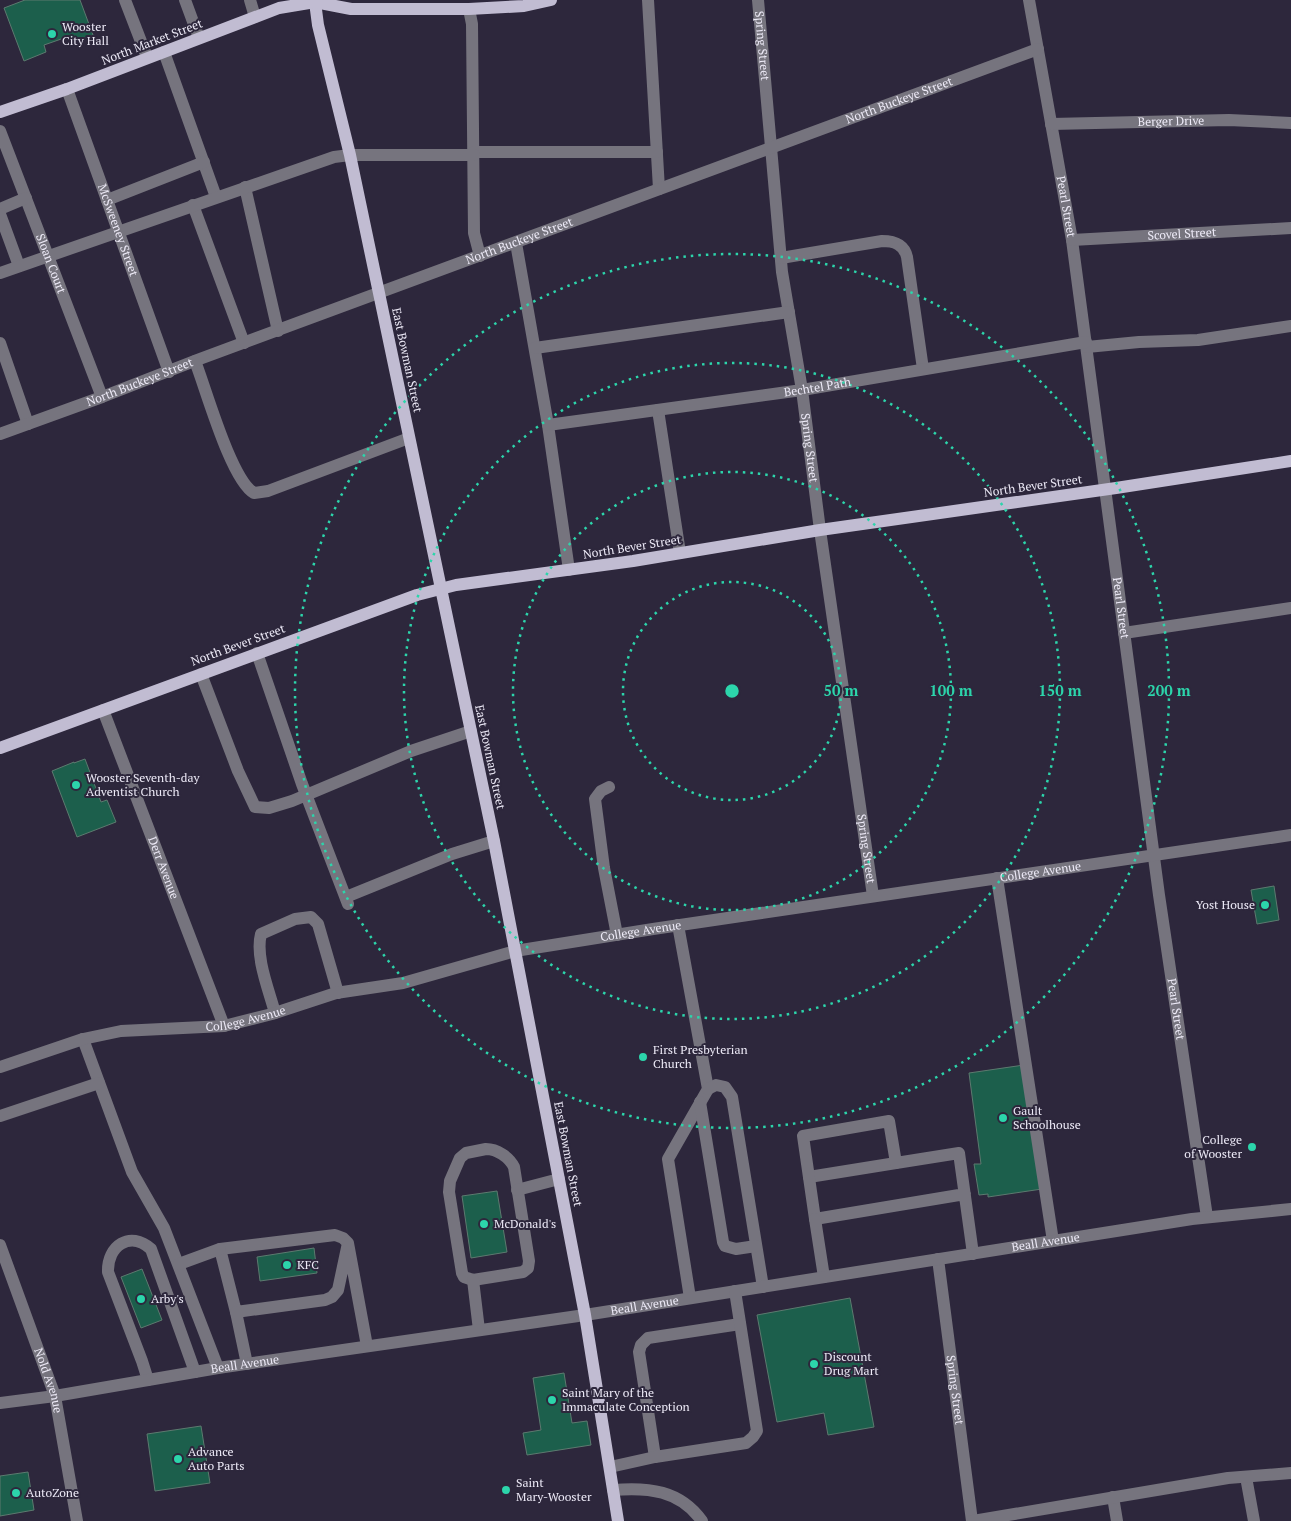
<svg xmlns="http://www.w3.org/2000/svg" width="1291" height="1521" font-family="'PT Serif',serif">
  <rect width="100%" height="100%" fill="#2d273c"/>
  <g fill="#1c5f4c" stroke="#5c7a6f">
    <path d="M80 0 93 35 70 44 67 37 44 45 46 52 24 61 4 8 25 0Z"/>
    <path d="M85 759 101 802 107 800 116 822 77 837 52 771 74 762V763Z"/>
    <path d="M1274 886 1279 920 1257 924 1251 890Z"/>
    <path d="M1024 1065 1042 1189 988 1197V1194L979 1195 974 1164H981L969 1073Z"/>
    <path d="M497 1191 507 1252 471 1258 462 1196Z"/>
    <path d="M314 1248 317 1273 260 1281 257 1257Z"/>
    <path d="M142 1269 162 1320 141 1328 121 1277Z"/>
    <path d="M850 1298 874 1427 828 1435 824 1413 777 1422 757 1315Z"/>
    <path d="M564 1373 572 1423 587 1421 591 1445 527 1455 523 1433 541 1430 533 1378Z"/>
    <path d="M201 1426 210 1483 155 1491 147 1434Z"/>
    <path d="M28 1472 34 1510 0 1516V1476Z"/>
  </g>
  <g fill="none" stroke-linecap="round" stroke-linejoin="round">
    <g stroke="#76747e" stroke-width="12">
      <path d="M125 0 147 57"/>
      <path d="M185 0 199 38"/>
      <path d="M250 0 255 17"/>
      <path d="M648 0 659 189"/>
      <path id="s1" d="M758 0 782 272 802 390 820 530 873 896"/>
      <path id="s2" d="M1029 0 1072 240 1159 895 1207 1217"/>
      <path d="M469 9 472 24 474 233 480 256"/>
      <path d="M164 52 216 197"/>
      <path id="s3" d="M67 89 169 372"/>
      <path id="s4" d="M1051 124 1229 120 1291 123"/>
      <path id="s5" d="M0 131 102 397"/>
      <path d="M474 152H657"/>
      <path d="M245 187 278 331"/>
      <path d="M107 200 204 162"/>
      <path d="M193 205 244 343"/>
      <path d="M0 209 26 198"/>
      <path d="M0 214 19 266"/>
      <path id="s6" d="M1072 240 1291 228"/>
      <path d="M516 243 548 425 569 570"/>
      <path d="M781 258 882 241C894 241 904 244 907 257L923 369"/>
      <path d="M0 273 334 157 350 155H474"/>
      <path d="M0 343 28 424"/>
      <path d="M1087 347 1139 342 1198 340 1291 326"/>
      <path d="M535 348 789 312"/>
      <path d="M195 361C206 389 231 480 254 493L268 491 409 438"/>
      <path d="M658 410 680 553"/>
      <path id="s7" d="M548 425 802 390 1086 342"/>
      <path id="s8" d="M0 434 102 397 197 360 1038 49"/>
      <path d="M1124 633 1291 608"/>
      <path d="M257 653 302 784 348 904"/>
      <path d="M201 674 238 771 255 807 269 808 292 801 411 751 471 731"/>
      <path id="s9" d="M103 710 224 1026"/>
      <path d="M609 787 601 791 595 799 604 868 617 935"/>
      <path d="M997 878 1053 1241"/>
      <path d="M346 897 452 854 494 841"/>
      <path d="M678 925 708 1089 668 1159 690 1298"/>
      <path d="M275 1013C269 990 255 957 261 934L295 919 311 917 318 924 338 993"/>
      <path d="M83 1039 132 1172 164 1228 218 1368"/>
      <path id="s10" d="M0 1067 83 1039 121 1031 224 1026 272 1014 336 993 403 983 515 951 653 929 1291 835"/>
      <path d="M708 1089 716 1085 725 1087 732 1097 763 1287"/>
      <path d="M700 1102 723 1242 725 1246 736 1249 756 1246"/>
      <path d="M0 1116 99 1083"/>
      <path d="M486 1149C497 1149 509 1157 514 1167L529 1261 528 1268 523 1272 473 1280 464 1277 462 1273 449 1192 450 1181 460 1158 466 1153Z"/>
      <path d="M809 1177 896 1163"/>
      <path d="M517 1190 559 1179"/>
      <path d="M965 1194 815 1219 803 1136 889 1121 896 1163 959 1153 973 1254"/>
      <path d="M815 1219 824 1277"/>
      <path d="M348 1243 338 1290 332 1297 325 1300 236 1312 220 1249 335 1235 343 1238 348 1243 367 1346"/>
      <path id="s11" d="M0 1245 55 1396 77 1521"/>
      <path id="s12" d="M938 1259 972 1521"/>
      <path d="M179 1264 220 1249"/>
      <path d="M473 1280 479 1330"/>
      <path d="M236 1312 247 1364"/>
      <path d="M148 1380 142 1361 108 1272C107 1246 130 1230 151 1249L195 1372"/>
      <path id="s13" d="M0 1403 55 1396 218 1368 585 1315 1192 1219 1291 1209"/>
      <path d="M655 1457 639 1352 641 1345 648 1338 740 1324"/>
      <path d="M610 1467 655 1457 746 1443 753 1437 757 1431 735 1291"/>
      <path d="M1246 1477 1254 1521"/>
      <path d="M613 1490C648 1487 680 1490 702 1521"/>
      <path d="M1113 1497 1117 1521"/>
      <path d="M973 1521 1228 1478 1291 1473"/>
    </g>
    <g stroke="#c1bcd2" stroke-width="12">
      <path d="M315 2 318 25 350 155 494 841 585 1315 618 1521"/>
      <path d="M0 112 67 89 279 8 315 2 351 9H469L524 6 551 0"/>
      <path d="M0 748 417 595 456 585 633 561 820 530 1116 488 1291 461"/>
    </g>
  </g>
  <g fill="none" stroke="#2cd5ab" stroke-width="2.5" stroke-dasharray="2.5 5">
    <circle cx="732" cy="691" r="109"/>
    <circle cx="732" cy="691" r="219"/>
    <circle cx="732" cy="691" r="328"/>
    <circle cx="732" cy="691" r="437"/>
  </g>
  <g fill="#2cd5ab" stroke="#2d273c" stroke-width="2">
    <circle cx="52" cy="34" r="5"/>
    <circle cx="76" cy="785" r="5"/>
    <circle cx="1265" cy="905" r="5"/>
    <circle cx="643" cy="1057" r="5"/>
    <circle cx="1003" cy="1118" r="5"/>
    <circle cx="1252" cy="1147" r="5"/>
    <circle cx="484" cy="1224" r="5"/>
    <circle cx="287" cy="1265" r="5"/>
    <circle cx="141" cy="1299" r="5"/>
    <circle cx="814" cy="1364" r="5"/>
    <circle cx="552" cy="1400" r="5"/>
    <circle cx="178" cy="1459" r="5"/>
    <circle cx="506" cy="1490" r="5"/>
    <circle cx="16" cy="1493" r="5"/>
  </g>
  <g text-anchor="middle" stroke-width="4" stroke-linejoin="round" paint-order="stroke">
    <g font-size="12" fill="#edeaf7" stroke="#2d273c" text-anchor="start">
      <text x="62" y="31">Wooster<tspan x="62" dy="14">City Hall</tspan></text>
      <text x="86" y="782">Wooster Seventh-day<tspan x="86" dy="14">Adventist Church</tspan></text>
      <text x="1255" y="909" text-anchor="end">Yost House</text>
      <text x="653" y="1054">First Presbyterian<tspan x="653" dy="14">Church</tspan></text>
      <text x="1013" y="1115">Gault<tspan x="1013" dy="14">Schoolhouse</tspan></text>
      <text x="1242" y="1144" text-anchor="end">College<tspan x="1242" dy="14">of Wooster</tspan></text>
      <text x="494" y="1228">McDonald's</text>
      <text x="297" y="1269">KFC</text>
      <text x="151" y="1303">Arby's</text>
      <text x="824" y="1361">Discount<tspan x="824" dy="14">Drug Mart</tspan></text>
      <text x="562" y="1397">Saint Mary of the<tspan x="562" dy="14">Immaculate Conception</tspan></text>
      <text x="188" y="1456">Advance<tspan x="188" dy="14">Auto Parts</tspan></text>
      <text x="516" y="1487">Saint<tspan x="516" dy="14">Mary-Wooster</tspan></text>
      <text x="26" y="1497">AutoZone</text>
    </g>
    <g font-size="12" fill="#edeaf7" stroke="#2d273c">
      <text transform="translate(152 42) rotate(-21)" y="4">North Market Street</text>
      <text dy="4" stroke="none"><textPath href="#s1" startOffset="46">Spring Street</textPath></text>
      <text dy="4" stroke="none"><textPath href="#s8" startOffset="959">North Buckeye Street</textPath></text>
      <text dy="4" stroke="none"><textPath href="#s4" startOffset="120">Berger Drive</textPath></text>
      <text dy="4" stroke="none"><textPath href="#s2" startOffset="210">Pearl Street</textPath></text>
      <text dy="4" stroke="none"><textPath href="#s3" startOffset="150">McSweeney Street</textPath></text>
      <text dy="4" stroke="none"><textPath href="#s6" startOffset="110">Scovel Street</textPath></text>
      <text dy="4" stroke="none"><textPath href="#s8" startOffset="554">North Buckeye Street</textPath></text>
      <text dy="4" stroke="none"><textPath href="#s5" startOffset="142">Sloan Court</textPath></text>
      <text transform="translate(407 360) rotate(78)" y="4">East Bowman Street</text>
      <text dy="4" stroke="none"><textPath href="#s8" startOffset="149">North Buckeye Street</textPath></text>
      <text dy="4" stroke="none"><textPath href="#s7" startOffset="272">Bechtel Path</textPath></text>
      <text dy="4" stroke="none"><textPath href="#s1" startOffset="451">Spring Street</textPath></text>
      <text transform="translate(1033 486) rotate(-8)" y="4">North Bever Street</text>
      <text transform="translate(632 547) rotate(-9)" y="4">North Bever Street</text>
      <text dy="4" stroke="none"><textPath href="#s2" startOffset="615">Pearl Street</textPath></text>
      <text transform="translate(238 645) rotate(-20)" y="4">North Bever Street</text>
      <text transform="translate(490 757) rotate(78)" y="4">East Bowman Street</text>
      <text dy="4" stroke="none"><textPath href="#s1" startOffset="856">Spring Street</textPath></text>
      <text dy="4" stroke="none"><textPath href="#s9" startOffset="169">Derr Avenue</textPath></text>
      <text dy="4" stroke="none"><textPath href="#s10" startOffset="1062">College Avenue</textPath></text>
      <text dy="4" stroke="none"><textPath href="#s10" startOffset="658">College Avenue</textPath></text>
      <text dy="4" stroke="none"><textPath href="#s2" startOffset="1020">Pearl Street</textPath></text>
      <text dy="4" stroke="none"><textPath href="#s10" startOffset="252">College Avenue</textPath></text>
      <text transform="translate(568 1154) rotate(79)" y="4">East Bowman Street</text>
      <text dy="4" stroke="none"><textPath href="#s13" startOffset="1058">Beall Avenue</textPath></text>
      <text dy="4" stroke="none"><textPath href="#s13" startOffset="652">Beall Avenue</textPath></text>
      <text dy="4" stroke="none"><textPath href="#s13" startOffset="248">Beall Avenue</textPath></text>
      <text dy="4" stroke="none"><textPath href="#s11" startOffset="144">Nold Avenue</textPath></text>
      <text dy="4" stroke="none"><textPath href="#s12" startOffset="132">Spring Street</textPath></text>
    </g>
  </g>
  <circle cx="732" cy="691" r="8" fill="#2cd5ab" stroke="#2d273c" stroke-width="2.5"/>
  <g font-size="15" text-anchor="middle" font-weight="bold" fill="#2cd5ab" stroke="#2d273c" stroke-width="4" stroke-linejoin="round" paint-order="stroke">
    <text x="841" y="696">50 m</text>
    <text x="951" y="696">100 m</text>
    <text x="1060" y="696">150 m</text>
    <text x="1169" y="696">200 m</text>
  </g>
</svg>
